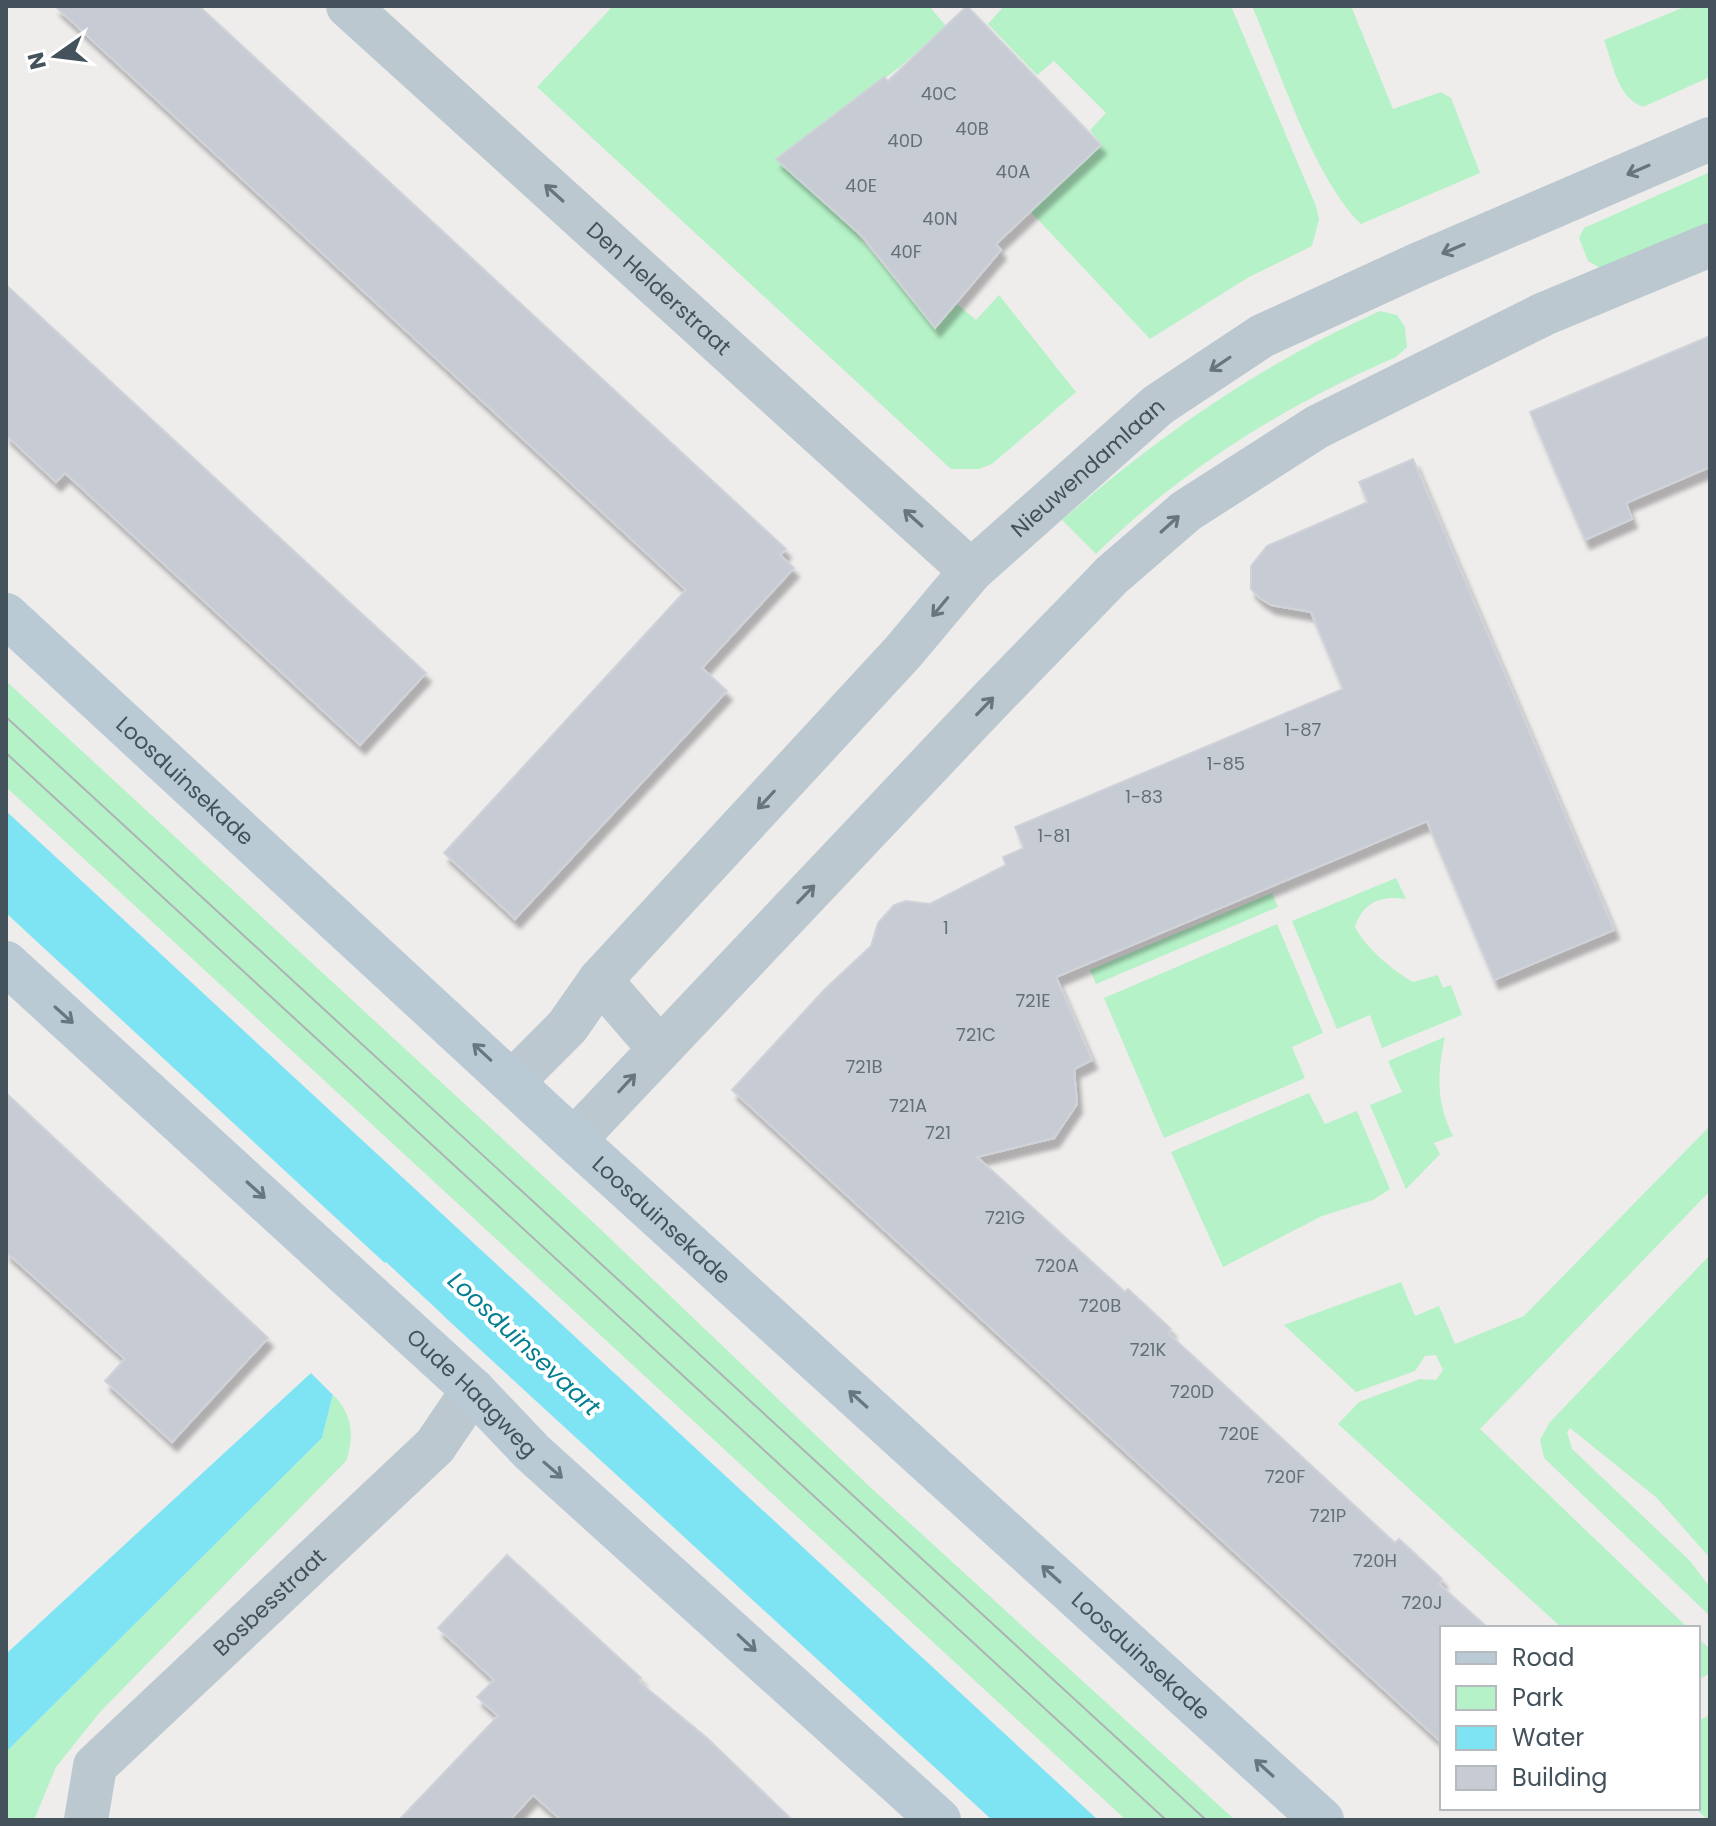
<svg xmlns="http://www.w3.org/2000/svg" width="1716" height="1826" font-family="Poppins,sans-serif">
  <defs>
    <filter id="shadow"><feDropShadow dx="5" dy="9" stdDeviation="2" flood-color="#0004"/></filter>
  </defs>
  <rect width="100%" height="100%" fill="#efecec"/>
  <g fill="#b5f2c7">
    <path d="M613 6H929L946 26 900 67 776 158 854 230 935 328 957 304 976 320 999 295 1076 392 992 464 979 469H951L537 87Z"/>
    <path d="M1004 6H1231L1316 206 1319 219 1312 246 1249 277 1150 339 1030 211 1102 145 1090 130 1106 113 1054 61 1037 75 988 24Z"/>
    <path d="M1252 6H1351L1393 109 1441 92 1451 98 1480 173 1361 224C1314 179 1279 68 1252 6Z"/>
    <path d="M1687 6H1710V77L1643 107C1617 97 1613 64 1604 40Z"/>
    <path d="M1710 172V224L1600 268 1588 261 1579 238 1584 228Z"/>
    <path d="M1380 311 1397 315 1405 327 1407 347 1396 357C1286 405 1182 469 1096 554L1062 520C1160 435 1261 364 1380 311Z"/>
    <path d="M6 681 595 1224 869 1486 1235 1820H1126L6 787Z"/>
    <path d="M1396 878 1406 899C1381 895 1363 902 1355 927 1366 948 1392 970 1413 982L1438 975 1443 988 1451 985 1462 1015 1382 1048 1370 1015 1337 1029 1292 921Z"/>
    <path d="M1272 893 1278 907 1096 984 1090 970Z"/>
    <path d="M1277 924 1323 1033 1292 1047 1305 1078 1164 1138 1104 998Z"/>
    <path d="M1445 1037C1437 1074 1436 1102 1453 1136L1434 1143 1440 1154 1406 1189 1370 1105 1402 1092 1388 1061Z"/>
    <path d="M1309 1093 1325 1124 1357 1111 1390 1189 1373 1200 1322 1216 1223 1267 1171 1152Z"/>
    <path d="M1710 1126V1191L1480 1429 1688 1628H1562L1338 1424 1359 1402 1420 1379 1436 1380 1443 1370 1436 1355 1425 1356 1415 1371 1356 1392 1284 1325 1401 1282 1415 1316 1439 1306 1455 1344 1524 1316Z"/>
    <path d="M1710 1255V1558L1657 1498 1570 1428 1567 1432 1572 1449 1690 1561 1710 1587V1616L1544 1458 1540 1440 1550 1422Z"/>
    <path d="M333 1394C352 1415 355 1434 346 1461L100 1712 56 1767 34 1820H6V1752L322 1438Z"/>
    <path d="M1698 1638 1710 1649V1673L1698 1680Z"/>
    <path d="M1710 1715V1820H1708L1695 1808 1698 1721Z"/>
  </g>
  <path fill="#7ee4f3" d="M6 811 1098 1820H992L423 1297 333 1394 322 1438 6 1752V1654L311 1373 401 1278 6 913Z"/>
  <path fill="#efecec" d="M386 1262 443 1315 440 1318 423 1302 336 1398 308 1370 396 1278 383 1264Z"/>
  <g fill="#c7cbd3" stroke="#cfd3d9" stroke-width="2" filter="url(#shadow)">
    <path d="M55 6H199L786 549 780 555 794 568 702 668 727 691 515 919 444 853 686 590Z"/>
    <path d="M967 6 1101 145 996 244 1001 250 935 328 863 237 776 159 884 77 888 81Z"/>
    <path d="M6 285 426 673 360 745 65 473 56 482 6 435Z"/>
    <path d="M1710 336V467L1626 503 1632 519 1585 540 1530 412Z"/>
    <path d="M1413 459 1614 930 1494 980 1427 821 1056 977 1092 1060 1074 1069 1077 1104 1054 1138 977 1157 1125 1292 1128 1289 1171 1329 1168 1333 1395 1543 1399 1539 1442 1579 1439 1584 1488 1628H1442V1743L732 1090 825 989 871 946 878 923 894 905 906 901 930 904 1006 865 1003 857 1024 848 1015 827 1343 689 1311 612 1271 605 1260 598 1251 589V566L1267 546 1368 502 1359 482Z"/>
    <path d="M6 1093 268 1338 172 1442 105 1381 125 1359 6 1252Z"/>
    <path d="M507 1555 641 1678 638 1681 707 1738 792 1820H561L533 1795 510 1820H399L498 1716 477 1697 494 1680 438 1628Z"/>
  </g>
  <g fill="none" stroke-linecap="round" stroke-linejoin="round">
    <g stroke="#bbc8d0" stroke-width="44">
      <path id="s1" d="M348 6 971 571"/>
      <path d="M600 980 659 1048"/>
      <path id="s2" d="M513 1081 567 1027 600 980 903 652 971 571 1158 405 1262 336 1417 265 1710 139"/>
      <path d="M574 1140 986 705 1112 575 1186 511 1317 427 1544 314 1710 245"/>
      <path id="s3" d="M86 1820 95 1766 435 1446 473 1390"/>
    </g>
    <g stroke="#bacad5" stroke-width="44">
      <path id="s4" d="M6 615 574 1140 1322 1820"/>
      <path id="s5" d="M6 963 473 1390 532 1452 939 1820"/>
    </g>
    <g stroke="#aeb2b7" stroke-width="2">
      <path d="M6 717 1206 1820"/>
      <path d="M6 753 1166 1820"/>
    </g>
  </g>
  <defs><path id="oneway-shaft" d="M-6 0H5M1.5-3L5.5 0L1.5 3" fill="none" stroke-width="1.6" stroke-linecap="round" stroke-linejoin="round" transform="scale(2)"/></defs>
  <g stroke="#67757e">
    <use href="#oneway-shaft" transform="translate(1638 170) rotate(157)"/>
    <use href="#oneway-shaft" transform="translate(554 193) rotate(-138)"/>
    <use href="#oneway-shaft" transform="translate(1453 249) rotate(157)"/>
    <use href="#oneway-shaft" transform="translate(1220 364) rotate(146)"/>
    <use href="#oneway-shaft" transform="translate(913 518) rotate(-138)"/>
    <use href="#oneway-shaft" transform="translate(1170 524) rotate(-42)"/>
    <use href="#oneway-shaft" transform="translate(940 607) rotate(130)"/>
    <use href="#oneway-shaft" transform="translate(985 706) rotate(-46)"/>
    <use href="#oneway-shaft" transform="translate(766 800) rotate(133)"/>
    <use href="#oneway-shaft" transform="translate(806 894) rotate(-46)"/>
    <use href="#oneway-shaft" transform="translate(627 1083) rotate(-47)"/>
  </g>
  <g stroke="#677680">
    <use href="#oneway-shaft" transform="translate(64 1015) rotate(42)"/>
    <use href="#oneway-shaft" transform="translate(482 1052) rotate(-137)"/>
    <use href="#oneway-shaft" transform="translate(256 1190) rotate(42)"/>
    <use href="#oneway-shaft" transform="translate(858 1399) rotate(-138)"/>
    <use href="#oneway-shaft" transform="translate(553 1470) rotate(41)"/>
    <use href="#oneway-shaft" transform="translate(1051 1574) rotate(-138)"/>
    <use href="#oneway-shaft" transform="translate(747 1643) rotate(43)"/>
    <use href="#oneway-shaft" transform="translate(1264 1768) rotate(-138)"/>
  </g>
  <g text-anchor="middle" stroke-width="8" stroke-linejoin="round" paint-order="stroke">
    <g font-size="18" fill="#647079">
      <text x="939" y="100">40C</text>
      <text x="972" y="135">40B</text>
      <text x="905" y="147">40D</text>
      <text x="1013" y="178">40A</text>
      <text x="861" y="192">40E</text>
      <text x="940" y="225">40N</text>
      <text x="906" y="258">40F</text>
      <text x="1303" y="736">1-87</text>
      <text x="1226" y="770">1-85</text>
      <text x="1144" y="803">1-83</text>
      <text x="1054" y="842">1-81</text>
      <text x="946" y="934">1</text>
      <text x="1033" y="1007">721E</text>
      <text x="976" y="1041">721C</text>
      <text x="864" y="1073">721B</text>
      <text x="908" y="1112">721A</text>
      <text x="938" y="1139">721</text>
      <text x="1005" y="1224">721G</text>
      <text x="1057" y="1272">720A</text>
      <text x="1100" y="1312">720B</text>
      <text x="1148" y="1356">721K</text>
      <text x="1192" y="1398">720D</text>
      <text x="1239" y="1440">720E</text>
      <text x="1285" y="1483">720F</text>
      <text x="1328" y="1522">721P</text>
      <text x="1375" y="1567">720H</text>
      <text x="1422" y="1609">720J</text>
    </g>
    <g font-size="22" fill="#43525b" stroke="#fff">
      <text dy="8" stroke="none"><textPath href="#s1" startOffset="420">Den Helderstraat</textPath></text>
      <text dy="8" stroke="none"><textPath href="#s2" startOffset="842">Nieuwendamlaan</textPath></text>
      <text dy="8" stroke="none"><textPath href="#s4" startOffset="244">Loosduinsekade</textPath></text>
      <text dy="8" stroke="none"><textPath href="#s4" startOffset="892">Loosduinsekade</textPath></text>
      <text dy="8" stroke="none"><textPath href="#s5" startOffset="634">Oude Haagweg</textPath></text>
      <text dy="8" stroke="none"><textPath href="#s3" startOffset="294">Bosbesstraat</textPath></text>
      <text dy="8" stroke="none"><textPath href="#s4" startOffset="1540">Loosduinsekade</textPath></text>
    </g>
    <g font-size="24" font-style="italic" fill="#037f91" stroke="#fff">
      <text transform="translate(524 1344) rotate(43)" y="8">Loosduinsevaart</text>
    </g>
  </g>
  <rect width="1716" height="1826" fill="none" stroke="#43525b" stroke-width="16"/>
  <rect x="1440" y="1626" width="260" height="184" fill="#ffffff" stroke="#b4babd" stroke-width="2"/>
  <rect x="1456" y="1652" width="40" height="12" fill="#bacad5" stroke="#b4babd" stroke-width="2"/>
  <text x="1512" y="1666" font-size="24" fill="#43525b">Road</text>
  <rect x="1456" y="1686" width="40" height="24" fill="#b5f2c7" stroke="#b4babd" stroke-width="2"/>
  <text x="1512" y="1706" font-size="24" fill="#43525b">Park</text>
  <rect x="1456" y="1726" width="40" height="24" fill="#7ee4f3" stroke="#b4babd" stroke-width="2"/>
  <text x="1512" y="1746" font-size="24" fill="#43525b">Water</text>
  <rect x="1456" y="1766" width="40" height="24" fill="#c7cbd3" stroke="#b4babd" stroke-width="2"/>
  <text x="1512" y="1786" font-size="24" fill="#43525b">Building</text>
  <g transform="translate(56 56) rotate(256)" stroke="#ffffff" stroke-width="6" paint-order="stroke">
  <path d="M0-6L14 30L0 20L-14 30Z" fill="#43525b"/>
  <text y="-12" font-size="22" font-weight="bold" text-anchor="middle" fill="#43525b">N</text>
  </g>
</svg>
